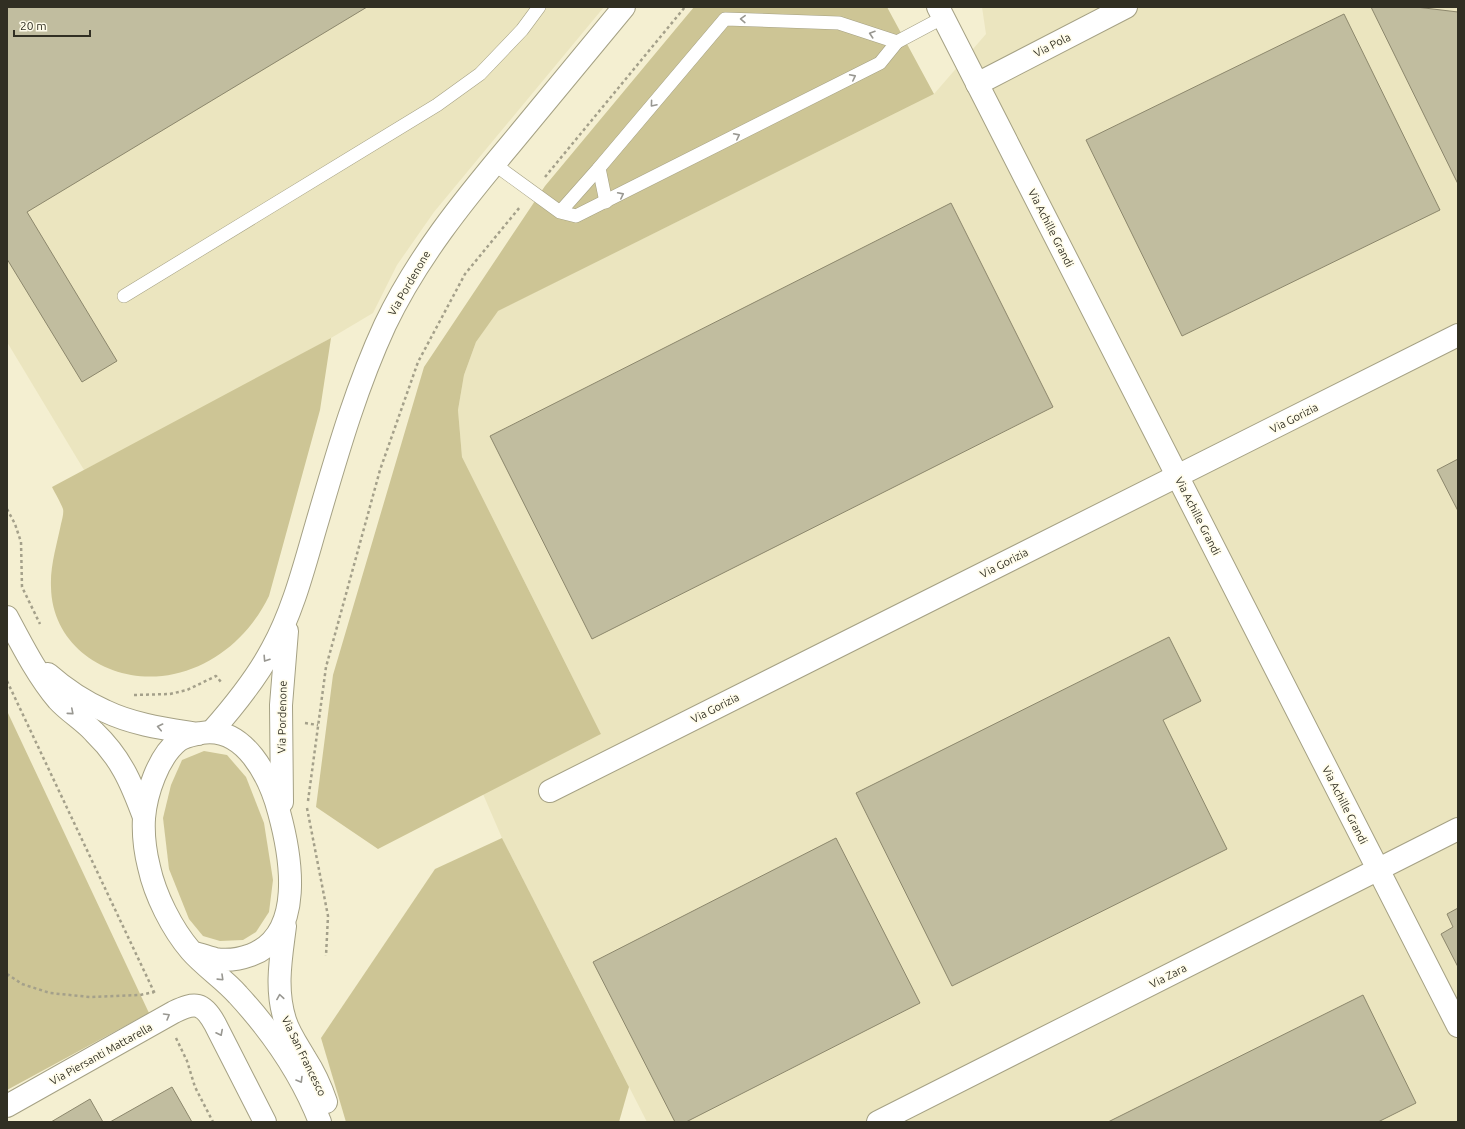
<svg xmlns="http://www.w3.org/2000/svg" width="1465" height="1129" font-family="Ubuntu,sans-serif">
  <rect width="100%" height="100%" fill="#f4efd1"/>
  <g fill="#ebe5bf">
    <path d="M7 7H604L434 212 397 265 373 313 331 338 156 433 84 470 7 342Z"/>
    <path d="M982 7H1458V1122H647L502 838 483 794 601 734 462 457 458 410 464 375 476 342 497 311 934 94 986 34Z"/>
  </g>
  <g fill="#cdc595">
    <path d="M694 7H887L934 94 498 311 476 342 464 375 458 410 462 457 601 734 378 849 316 807 333 675 424 367 545 186Z"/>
    <path d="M331 338 320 410 269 596C250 635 216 665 174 674 115 687 52 650 51 587 50 566 57 544 61 524 62 520 64 513 63 509 61 503 55 493 52 487Z"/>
    <path d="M7 711 149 1013 7 1090Z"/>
    <path d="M204 751 227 755 246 777 264 823 273 880 269 912 256 932 243 940 220 941 203 936 189 919 169 869 163 818 171 785 182 760Z"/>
    <path d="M502 838 629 1087 619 1122H346L321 1038 435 869Z"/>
  </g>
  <g fill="#c1bd9f" stroke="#8c876c">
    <path d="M7 7H367L27 212 117 361 82 382 7 259Z"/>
    <path d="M1371 7H1416L1458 12V184Z"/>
    <path d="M1344 14 1440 210 1182 336 1086 140Z"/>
    <path d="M951 203 1053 407 592 639 490 436Z"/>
    <path d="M1458 459V511L1437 470Z"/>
    <path d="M1169 637 1201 701 1163 720 1227 849 952 986 856 793Z"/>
    <path d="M836 838 920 1003 686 1122H675L593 962Z"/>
    <path d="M1458 908V967L1441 934 1453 927 1447 914Z"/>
    <path d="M1363 995 1416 1103 1378 1122H1108Z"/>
    <path d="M172 1087 192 1122H110Z"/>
    <path d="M90 1099 103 1122H51Z"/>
  </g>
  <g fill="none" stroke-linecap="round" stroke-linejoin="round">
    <g stroke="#a5a184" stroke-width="14">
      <g id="service">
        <path d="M897 42 944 17"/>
        <path d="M494 164 560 212 576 216 880 63 897 42 839 23 725 19 599 168 560 212"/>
        <path d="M599 168 606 202"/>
        <path d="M124 296 437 105 480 74 522 30 539 7"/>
      </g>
    </g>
    <g stroke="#a5a184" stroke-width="24">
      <g id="minor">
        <path d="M938 7 1458 1026"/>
        <path d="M977 84 1126 7"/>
        <path d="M7 617C22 645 37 675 58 700 69 712 83 720 94 732 121 758 131 782 144 817"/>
        <path d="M48 674C65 689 85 702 105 711 134 725 167 729 198 734"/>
        <path d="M550 791 1458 335"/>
        <path d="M7 1106 174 1012C195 1002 203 1002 215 1024L265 1122"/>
        <path d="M878 1122 1458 829"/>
      </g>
    </g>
    <g stroke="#a5a184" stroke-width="24">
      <g id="tertiary">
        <path d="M212 731C234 706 256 679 272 649 293 611 304 567 316 526 336 458 355 390 385 325 417 258 463 201 510 145 548 99 586 53 624 7"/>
        <path d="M282 802 281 705 287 631"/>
        <path d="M285 926C281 958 275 988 285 1020 289 1033 298 1046 305 1058 314 1072 321 1087 326 1102"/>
        <path d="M192 952C199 954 207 957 215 959 227 961 240 959 251 955 305 935 291 856 279 812 270 778 245 725 201 733 193 735 184 736 178 741 158 757 146 794 144 818 143 835 145 851 149 867 155 895 172 929 191 951 205 967 224 979 238 995 272 1032 302 1076 320 1122"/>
      </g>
    </g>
    <g stroke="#a4a08a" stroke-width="2.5" stroke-dasharray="3 3" stroke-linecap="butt">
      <path d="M545 177 685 7"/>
      <path d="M7 509 15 524 21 542 22 587 40 624"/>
      <path d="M7 681 155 994"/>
      <path d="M134 695 170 694 187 690 216 676 221 682"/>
      <path d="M305 723 318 725"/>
      <path d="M308 801 326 667 380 470 418 362 465 274 520 207"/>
      <path d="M307 808 328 916 326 956"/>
      <path d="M7 974 22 984 50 993 90 997 140 995 154 992"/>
      <path d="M176 1038 187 1061 195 1087 213 1122"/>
    </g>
    <use href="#service" stroke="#fff" stroke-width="13"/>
    <use href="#minor" stroke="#fff" stroke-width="22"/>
    <use href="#tertiary" stroke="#fff" stroke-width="22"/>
  </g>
  <defs><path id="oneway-chevron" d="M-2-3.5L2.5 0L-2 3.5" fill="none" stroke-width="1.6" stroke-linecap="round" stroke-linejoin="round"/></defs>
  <g stroke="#989791">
    <use href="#oneway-chevron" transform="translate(743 19) rotate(-178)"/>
    <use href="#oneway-chevron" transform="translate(872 34) rotate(-162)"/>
    <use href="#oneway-chevron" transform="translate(853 77) rotate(-27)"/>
    <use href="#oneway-chevron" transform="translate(653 104) rotate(130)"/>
    <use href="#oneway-chevron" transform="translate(737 136) rotate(-27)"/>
    <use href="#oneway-chevron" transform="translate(621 195) rotate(-27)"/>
    <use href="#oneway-chevron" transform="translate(266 659) rotate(123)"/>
    <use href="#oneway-chevron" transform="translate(71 712) rotate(41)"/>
    <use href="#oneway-chevron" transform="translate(160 727) rotate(-168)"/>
    <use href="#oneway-chevron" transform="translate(221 978) rotate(44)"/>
    <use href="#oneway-chevron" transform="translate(280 997) rotate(-99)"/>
    <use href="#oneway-chevron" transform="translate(167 1016) rotate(-30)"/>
    <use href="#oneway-chevron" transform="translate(220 1033) rotate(63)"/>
    <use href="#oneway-chevron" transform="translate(300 1080) rotate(59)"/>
  </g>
  <g text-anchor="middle" stroke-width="3.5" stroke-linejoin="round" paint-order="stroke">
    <g font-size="11" fill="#312f23" stroke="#fffcea">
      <text transform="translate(1052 45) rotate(-27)" y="4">Via Pola</text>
      <text transform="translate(1051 228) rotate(63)" y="4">Via Achille Grandi</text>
      <text transform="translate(409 283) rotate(-60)" y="4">Via Pordenone</text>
      <text transform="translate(1294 418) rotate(-27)" y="4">Via Gorizia</text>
      <text transform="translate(1198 516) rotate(63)" y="4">Via Achille Grandi</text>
      <text transform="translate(1004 563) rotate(-27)" y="4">Via Gorizia</text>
      <text transform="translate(715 708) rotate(-27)" y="4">Via Gorizia</text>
      <text transform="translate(282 717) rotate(-89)" y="4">Via Pordenone</text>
      <text transform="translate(1345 805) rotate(63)" y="4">Via Achille Grandi</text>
      <text transform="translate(1168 976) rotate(-27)" y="4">Via Zara</text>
      <text transform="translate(101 1054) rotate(-29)" y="4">Via Piersanti Mattarella</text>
      <text transform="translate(304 1056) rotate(64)" y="4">Via San Francesco</text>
    </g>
  </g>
  <rect width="1465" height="1129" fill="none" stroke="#312f23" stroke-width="16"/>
  <path d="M14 30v6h76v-6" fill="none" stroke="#312f23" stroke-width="2"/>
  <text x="20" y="30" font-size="12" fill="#312f23" stroke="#fffcea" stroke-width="3" paint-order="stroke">20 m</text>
</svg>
